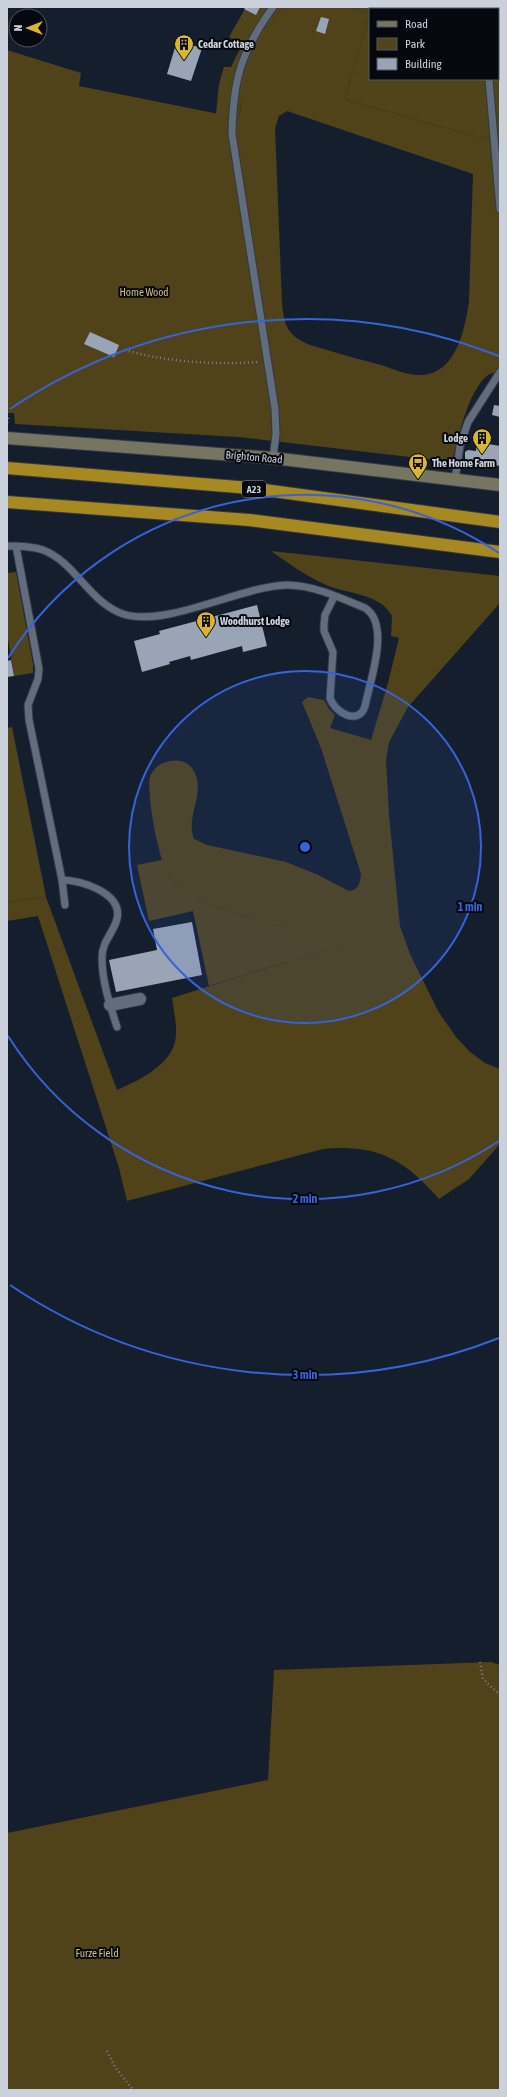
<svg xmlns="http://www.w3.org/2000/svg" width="507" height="2097" font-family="'Asap Condensed',sans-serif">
  <rect width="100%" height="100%" fill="#151e2c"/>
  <g fill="#50441b" fill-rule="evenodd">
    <path d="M246 7H282C258 46 244 72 239 118L216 114 219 84 224 67H231L242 45 229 37Z"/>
    <path d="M350 7H500V138L478 137 345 99 370 13ZM370 9H498V79H370Z"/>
    <path d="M16 572 33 664V673L14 676 7 633V573Z"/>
    <path d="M12 727 46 897 7 902V728Z"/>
    <path d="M162 860 169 877 177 886 201 902 341 945 209 986 193 911 149 921 137 865Z"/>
  </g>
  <g fill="#504319" fill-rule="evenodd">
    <path d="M282 7H350L370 13 345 99 478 137 500 138V371C497 372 491 373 488 375 468 390 458 439 452 462L238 437 15 424 14 413H7V50L81 73 79 86 239 118C241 107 241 96 244 85 251 56 267 31 282 7ZM287 111 473 174 469 301C465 329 456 376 419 375 407 375 393 369 381 365 357 359 334 352 310 345 288 336 284 326 282 303L275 128 279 116Z"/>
    <path d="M271 551 500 576V603L408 707 389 742 386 760 389 814 400 926 410 954 438 1011 456 1037 470 1052 485 1063 500 1069V1144L469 1179 439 1199C404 1159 377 1144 323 1149L127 1201 119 1168 38 916 7 921V902L46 897 117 1090C138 1081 169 1066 175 1042 178 1028 174 1012 172 998L340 945 201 902C189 896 178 889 170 878 159 864 146 794 150 777 156 759 185 754 194 771 206 793 185 817 194 839L207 845 286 862 316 874 349 891C359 890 360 883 361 874L321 748 302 702 308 697 324 700 329 709 335 715 330 728 371 740 388 683 399 638 391 636 392 616C380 593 347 594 326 585 306 576 288 563 271 551Z"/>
    <path d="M491 1662 500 1665V2090H7V1833L268 1780 274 1670Z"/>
  </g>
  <g fill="#99a5b7">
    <path d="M246 7H260L256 15 244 9Z"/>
    <path d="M435 7H491L492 9H435Z"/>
    <path d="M321 17 329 19 325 34 316 31Z"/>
    <path d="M177 41 202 48 191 81 167 74Z"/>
    <path d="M90 332 119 345 114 357 84 344Z"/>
    <path d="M494 405 500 406V417L492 415Z"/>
    <path d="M477 442 500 446V466L467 461 465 458V452L468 450 476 451Z"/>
    <path d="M257 605 267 646 243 652 242 646 191 660 190 656 169 662 170 664 142 672 134 641 160 634 159 631Z"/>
    <path d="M11 660 14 676 7 677V661Z"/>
    <path d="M192 922 202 975 116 992 109 960 157 950 153 929Z"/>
  </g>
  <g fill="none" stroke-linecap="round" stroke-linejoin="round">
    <g stroke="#333844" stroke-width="9">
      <g id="lane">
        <path d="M273 7C241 52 233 79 232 134L275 409 276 434 273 458"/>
        <path d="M383 7 391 9"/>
        <path d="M489 79 500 209"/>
        <path d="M455 480 460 446 468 422 500 372"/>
        <path d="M7 546C19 546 32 546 43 550 75 562 90 603 123 614 166 628 241 586 287 585 313 585 341 598 365 608 391 624 370 681 365 706 359 726 335 713 330 698L333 652 324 631V624L325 615 334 597"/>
        <path d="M16 546 39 669 38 679 28 705 29 720 62 880 65 905"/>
        <path d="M62 880C81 880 123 893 117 919 113 934 102 941 102 958 102 982 110 1005 117 1027"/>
      </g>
    </g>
    <g stroke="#333844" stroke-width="14">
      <path id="street" d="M110 1005 140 999"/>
    </g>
    <g stroke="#333844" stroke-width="14">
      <path id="secondary" d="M7 438 273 458 500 485"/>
    </g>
    <g stroke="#333844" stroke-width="14">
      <g id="highway">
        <path d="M7 468 250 488 500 522"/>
        <path d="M7 502 249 520 500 552"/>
      </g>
    </g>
    <g stroke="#79808c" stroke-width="2.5" stroke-dasharray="1 3" stroke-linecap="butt">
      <path d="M125 350C167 362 214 365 258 362"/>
      <path d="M7 416H9L7 423"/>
      <path d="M480 1662 483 1679 500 1695"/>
      <path d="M107 2051 115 2067 133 2090"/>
    </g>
    <use href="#lane" stroke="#616c7d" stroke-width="7"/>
    <use href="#street" stroke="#616c7d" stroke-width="12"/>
    <use href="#secondary" stroke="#767561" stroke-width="12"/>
    <use href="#highway" stroke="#a68920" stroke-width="12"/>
  </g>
  <circle cx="305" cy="847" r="176" fill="#3762d8" fill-opacity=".12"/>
  <g fill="none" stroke="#3762d8" stroke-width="2">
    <circle cx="305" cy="847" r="176"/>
    <path d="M499 1141A352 352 0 0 1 8 1036M8 658A352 352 0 0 1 499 553"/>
    <path d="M499 1338A528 528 0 0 1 10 1285M10 409A528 528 0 0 1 499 356"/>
  </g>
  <defs>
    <g id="building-pin" transform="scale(1)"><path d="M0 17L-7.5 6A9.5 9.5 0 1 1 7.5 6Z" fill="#d7b434" stroke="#05080e"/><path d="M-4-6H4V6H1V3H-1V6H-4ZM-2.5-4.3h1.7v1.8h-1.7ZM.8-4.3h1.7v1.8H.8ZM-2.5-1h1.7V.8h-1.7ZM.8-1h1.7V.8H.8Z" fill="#111"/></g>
    <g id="bus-pin" transform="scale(1)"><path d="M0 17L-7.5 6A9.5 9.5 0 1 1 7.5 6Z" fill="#d7b434" stroke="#05080e"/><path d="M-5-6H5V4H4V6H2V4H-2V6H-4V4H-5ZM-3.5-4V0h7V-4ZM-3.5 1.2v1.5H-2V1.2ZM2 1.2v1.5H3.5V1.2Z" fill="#111"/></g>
  </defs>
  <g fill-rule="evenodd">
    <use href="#building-pin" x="184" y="44"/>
    <use href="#building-pin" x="482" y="438"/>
    <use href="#bus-pin" x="418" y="463"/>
    <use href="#building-pin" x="206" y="621"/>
  </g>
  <g text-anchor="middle" stroke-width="4" stroke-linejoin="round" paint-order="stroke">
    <rect fill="#05080e" stroke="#90959e" stroke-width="1" x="242" y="481" width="24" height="16" rx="3"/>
    <g font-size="10" font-weight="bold" fill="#cbd1db">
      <text x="254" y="493">A23</text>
    </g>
    <g font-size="11" font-weight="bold" fill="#cbd1db" stroke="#05080e" text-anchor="start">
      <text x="198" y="48">Cedar Cottage</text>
      <text x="468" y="442" text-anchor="end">Lodge</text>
      <text x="432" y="467">The Home Farm</text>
      <text x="220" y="625">Woodhurst Lodge</text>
    </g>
    <g font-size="11" fill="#d3be79" stroke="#05080e">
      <text x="144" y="296">Home Wood</text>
      <text x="97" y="1957">Furze Field</text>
    </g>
    <g font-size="11" fill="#cbd1db" stroke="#05080e">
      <text transform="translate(254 457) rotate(5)" y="4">Brighton Road</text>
    </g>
  </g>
  <circle cx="305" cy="847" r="6" fill="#3762d8" stroke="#05080e" stroke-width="2"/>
  <g font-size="12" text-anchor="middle" font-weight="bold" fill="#3762d8" stroke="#05080e" stroke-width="4" stroke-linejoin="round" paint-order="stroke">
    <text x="470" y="911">1 min</text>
    <text x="305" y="1203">2 min</text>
    <text x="305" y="1379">3 min</text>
  </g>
  <rect width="507" height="2097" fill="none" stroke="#cbd1db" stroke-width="16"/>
  <rect x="369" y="8" width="130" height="72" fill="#05080e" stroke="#545860"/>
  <rect x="377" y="21" width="20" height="6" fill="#767561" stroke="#545860"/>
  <text x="405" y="28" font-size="12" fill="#cbd1db">Road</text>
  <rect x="377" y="38" width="20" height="12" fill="#50441b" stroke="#545860"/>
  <text x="405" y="48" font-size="12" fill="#cbd1db">Park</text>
  <rect x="377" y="58" width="20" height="12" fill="#99a5b7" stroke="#545860"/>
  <text x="405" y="68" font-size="12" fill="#cbd1db">Building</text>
  <g transform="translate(28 28) rotate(270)"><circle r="19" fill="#05080e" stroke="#545860"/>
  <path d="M0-3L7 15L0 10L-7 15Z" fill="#d7b434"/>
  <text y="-6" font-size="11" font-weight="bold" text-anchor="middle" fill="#cbd1db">N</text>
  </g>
</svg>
